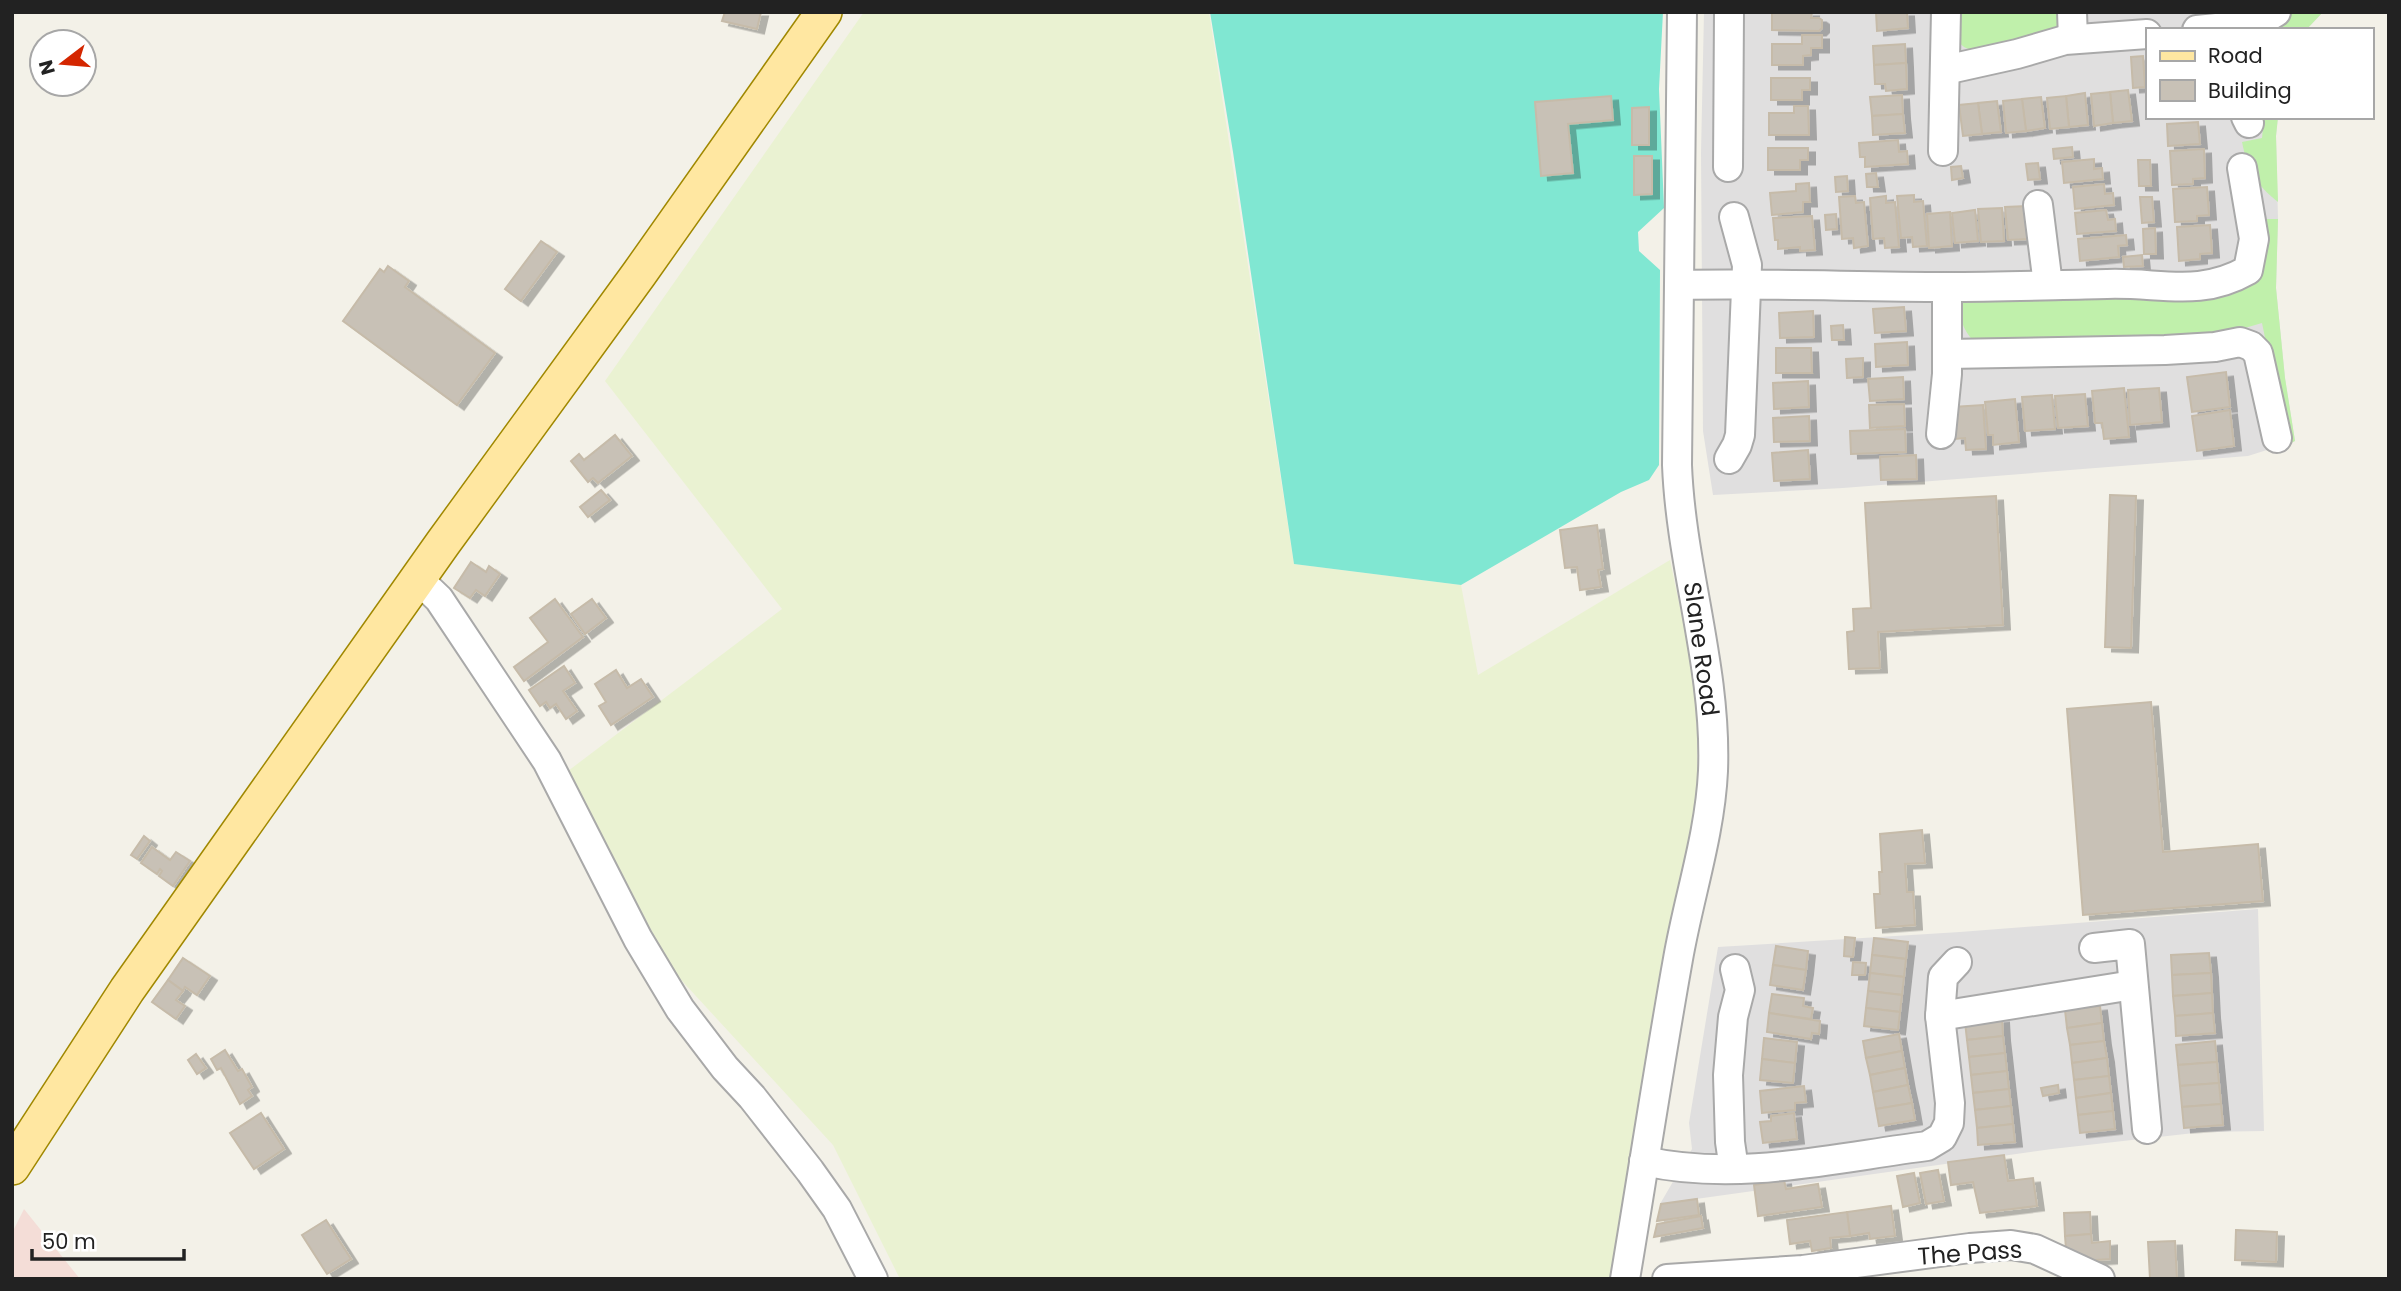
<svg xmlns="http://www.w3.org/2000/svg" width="2401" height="1291" font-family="Poppins,sans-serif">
  <defs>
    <filter id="shadow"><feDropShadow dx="7" dy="4.5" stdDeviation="0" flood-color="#0004"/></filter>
  </defs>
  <rect width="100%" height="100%" fill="#f3f1e8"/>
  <g fill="#e0dfdf">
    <path d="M1704 12H2323L2306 30H2147V117H2278L2276 136 2278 219 2276 288 2285 378 2295 441 2248 456 1843 488 1713 495 1703 431 1701 153Z"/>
    <path d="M2258 909 2264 1131 2203 1132 2052 1149 1660 1204 1692 1149 1689 1123 1718 947 1960 932Z"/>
  </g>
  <path fill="#f4ddd7" d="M24 1209 80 1279H12V1233Z"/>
  <path fill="#eaf2d2" d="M864 12H1209L1294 564 1461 585 1478 675 1670 560 1696 683 1698 788 1649 1042 1613 1279H900L833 1145 672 970 568 771 782 609 605 381Z"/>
  <g fill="#c0f0ab">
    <path d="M1953 12H2062V22L2055 30 1979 51C1953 49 1957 34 1953 12Z"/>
    <path d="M2290 12H2323L2306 30H2270L2288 17Z"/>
    <path d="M2264 117H2278L2276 136 2278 202C2255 183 2248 171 2242 142L2262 138Z"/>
    <path d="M2262 219H2278L2276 288 2285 378 2295 441 2287 445 2262 323 2207 339 1975 343C1962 329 1959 317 1958 299L2134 294 2200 300 2229 296 2251 281Z"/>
  </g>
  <path fill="#80e7d2" d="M1210 12H1663L1659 89 1664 208 1638 232 1639 251 1660 270 1659 465 1649 480 1621 492 1461 585 1294 564 1233 152Z"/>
  <g fill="#c8c1b6" stroke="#c6bba9" stroke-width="2" filter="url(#shadow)">
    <path d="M725 12H761L757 29 722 21Z"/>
    <path d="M1772 12H1812L1811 18H1819L1822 20V28L1819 31 1772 30Z"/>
    <path d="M1876 12H1907L1908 28 1877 31Z"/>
    <path d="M1802 35H1822V48H1811V55L1803 56V65H1772V44H1802Z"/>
    <path d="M1905 44 1906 63 1874 65 1873 46Z"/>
    <path d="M2143 56 2145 87 2133 88 2131 57Z"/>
    <path d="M1906 63 1907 89 1886 91 1885 84H1875L1874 65Z"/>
    <path d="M1771 78H1810V90H1802V100H1771Z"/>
    <path d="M2128 90 2132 121 2113 123 2110 92Z"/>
    <path d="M2110 92 2113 123 2094 126 2091 94Z"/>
    <path d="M2085 93 2088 125 2069 127 2066 96Z"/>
    <path d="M1902 95 1903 114 1872 116 1870 97Z"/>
    <path d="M1611 96 1613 120 1568 124 1573 173 1541 176 1535 102Z"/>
    <path d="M2066 96 2069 127 2050 129 2047 98Z"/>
    <path d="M2041 97 2045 128 2026 131 2022 99Z"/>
    <path d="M2022 99 2026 131 2006 133 2003 101Z"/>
    <path d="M1997 101 2001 132 1982 134 1978 103Z"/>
    <path d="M1978 103 1982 134 1963 136 1959 105Z"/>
    <path d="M1794 106H1808L1809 135H1769V113H1794Z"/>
    <path d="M1649 107V145H1632V108Z"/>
    <path d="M1903 114 1905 133 1873 135 1872 116Z"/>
    <path d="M2198 122 2200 144 2168 146 2167 124Z"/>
    <path d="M1898 140 1899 152 1907 151 1908 164 1865 167V157H1860L1859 143Z"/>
    <path d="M2072 147 2073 157 2054 159 2053 149Z"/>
    <path d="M1768 148H1808V160H1800V170H1768Z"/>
    <path d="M2204 149 2205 178 2193 179V184L2172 185 2170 151Z"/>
    <path d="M1634 156H1652V194L1634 195Z"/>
    <path d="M2094 159V169L2102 168 2103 179 2064 183 2062 162Z"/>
    <path d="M2138 160H2150L2151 186H2139Z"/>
    <path d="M2038 163 2040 179 2028 180 2026 164Z"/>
    <path d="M1961 166 1963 178 1952 180 1951 167Z"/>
    <path d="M1876 173 1878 187H1867L1866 174Z"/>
    <path d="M1847 176 1848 191 1836 192 1835 177Z"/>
    <path d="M1809 183 1810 202H1803V212L1772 215 1770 193 1796 191V184Z"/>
    <path d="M2104 184 2105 194 2113 193 2114 205 2075 209 2073 187Z"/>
    <path d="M2207 187 2209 215 2197 216V221L2175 222 2173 189Z"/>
    <path d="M1914 195V202L1923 201 1927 246 1913 247 1912 237 1901 238 1897 196Z"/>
    <path d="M1855 196 1856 203 1864 202 1868 246 1854 248 1853 238 1842 239 1839 197Z"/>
    <path d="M1886 196V203L1895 202 1899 247 1885 248 1884 238 1873 239 1870 198Z"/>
    <path d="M2140 197H2152L2154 222 2142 223Z"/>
    <path d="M2027 206 2029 239 2008 240 2005 207Z"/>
    <path d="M2002 208 2004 241 1981 242 1978 209Z"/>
    <path d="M1975 210 1978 241 1955 243 1952 213Z"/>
    <path d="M2106 210 2108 220 2115 219 2116 231 2077 234 2075 213Z"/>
    <path d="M1950 212 1952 246 1929 248 1927 214Z"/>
    <path d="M1836 214 1837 229 1826 230 1825 215Z"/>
    <path d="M1812 216 1815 250 1800 251V247L1778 249V240H1775L1773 218Z"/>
    <path d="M2210 225 2212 253 2200 254V259L2179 261 2177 227Z"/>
    <path d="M2155 228 2156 254H2144L2143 229Z"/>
    <path d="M2126 235 2127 245 2118 246 2119 257 2080 261 2078 239Z"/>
    <path d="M541 241 557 252 521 301 505 289Z"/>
    <path d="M2142 255 2143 266 2124 267 2123 257Z"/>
    <path d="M388 266 409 281 405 287 495 353 457 405 343 321 380 269 384 272Z"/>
    <path d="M1904 307 1906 331 1875 333 1873 309Z"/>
    <path d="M1813 311 1814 337 1780 338 1779 313Z"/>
    <path d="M1843 325 1844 340H1832L1831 326Z"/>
    <path d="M1907 342 1908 365 1876 367 1875 344Z"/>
    <path d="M1776 348H1811L1812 373H1776Z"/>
    <path d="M1863 358V377L1847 378 1846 359Z"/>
    <path d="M2226 372 2230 407 2192 412 2187 377Z"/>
    <path d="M1903 377 1904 399 1870 401 1868 379Z"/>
    <path d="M1808 381 1809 407 1774 409 1773 383Z"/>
    <path d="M2124 388 2129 437 2104 439 2102 423H2095L2092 391Z"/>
    <path d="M2159 388 2162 422 2130 425 2128 390Z"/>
    <path d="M2085 394 2088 426 2058 428 2055 396Z"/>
    <path d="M2052 395 2055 429 2025 431 2022 397Z"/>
    <path d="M2015 399 2019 442 1993 445V435H1988L1985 402Z"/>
    <path d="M1904 404 1905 426 1870 428 1869 405Z"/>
    <path d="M1983 405 1986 449 1966 450 1965 438 1955 439 1953 407Z"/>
    <path d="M2230 410 2234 446 2197 451 2192 416Z"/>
    <path d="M1809 416 1810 441 1774 442 1773 418Z"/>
    <path d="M1905 429 1906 452 1851 454 1850 431Z"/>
    <path d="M615 435 632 456 598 483 593 478 588 482 571 461 579 454 584 460Z"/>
    <path d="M1808 450 1810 479 1774 481 1772 453Z"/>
    <path d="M1916 455 1917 479 1881 480 1880 457Z"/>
    <path d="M601 490 610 500 588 517 580 507Z"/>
    <path d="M2110 495 2136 496 2131 648 2105 647Z"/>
    <path d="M1996 496 2003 625 1878 632 1880 668 1849 669 1847 632 1854 631 1853 609 1871 608 1865 503Z"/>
    <path d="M1597 525 1603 569 1598 570 1601 587 1580 590 1577 567 1565 568 1560 530Z"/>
    <path d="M471 562 486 572 489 566 500 574 485 596 476 590 470 598 454 588Z"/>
    <path d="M555 599 583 637 524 681 514 667 548 642 530 618Z"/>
    <path d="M592 599 606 618 585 634 571 614Z"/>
    <path d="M564 666 575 683 563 691 577 711 566 719 556 704 550 708 546 702 540 706 529 690Z"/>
    <path d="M616 670 627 688 641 679 653 697 611 725 599 706 606 702 595 684Z"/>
    <path d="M2151 702 2163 852 2258 844 2263 901 2083 915 2067 709Z"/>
    <path d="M1922 830 1925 863 1905 864 1907 892H1913L1915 925 1876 928 1874 894H1880L1879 872H1882L1880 834Z"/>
    <path d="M144 836 150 841 137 859 131 855Z"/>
    <path d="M152 847 170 860 176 852 190 861 173 886 159 876 162 871 160 869 157 874 141 863Z"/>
    <path d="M1845 937 1855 938 1853 957 1844 956Z"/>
    <path d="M1874 938 1908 942 1906 959 1872 955Z"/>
    <path d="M1776 946 1808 951 1806 970 1773 965Z"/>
    <path d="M2209 953 2211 973 2172 975 2171 955Z"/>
    <path d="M1872 955 1906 959 1904 977 1870 973Z"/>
    <path d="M183 958 210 976 197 995 185 987 183 991 168 980Z"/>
    <path d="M1853 962 1866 963 1865 975H1852Z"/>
    <path d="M1773 965 1806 970 1803 990 1770 985Z"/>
    <path d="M1870 973 1904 977 1902 995 1868 991Z"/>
    <path d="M2211 973 2212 993 2173 996 2172 975Z"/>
    <path d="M168 980 183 991 176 1000 185 1006 176 1019 152 1002Z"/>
    <path d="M1868 991 1902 995 1900 1012 1866 1008Z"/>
    <path d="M2212 993 2213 1013 2175 1016 2173 996Z"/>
    <path d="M1772 994 1804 998 1803 1006 1813 1008 1811 1019 1769 1013Z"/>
    <path d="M2100 1006 2102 1023 2067 1028 2065 1010Z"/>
    <path d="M1866 1008 1900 1012 1898 1030 1864 1026Z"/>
    <path d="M1769 1013 1820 1021 1819 1034 1812 1033 1811 1039 1767 1032Z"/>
    <path d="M2213 1013 2215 1033 2176 1036 2175 1016Z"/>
    <path d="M2002 1018 2003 1036 1967 1040 1965 1022Z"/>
    <path d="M2102 1023 2104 1041 2070 1045 2067 1028Z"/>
    <path d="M1899 1034 1902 1051 1866 1058 1863 1041Z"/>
    <path d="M2003 1036 2005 1053 1969 1057 1967 1040Z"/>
    <path d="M1764 1038 1797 1042 1795 1063 1762 1059Z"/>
    <path d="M2104 1041 2107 1058 2072 1063 2070 1045Z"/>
    <path d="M2215 1041 2217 1062 2178 1065 2176 1045Z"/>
    <path d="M225 1050 238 1071 242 1069 252 1087 248 1090 252 1096 240 1104 221 1068 217 1070 211 1059Z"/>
    <path d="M1902 1051 1905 1068 1870 1075 1866 1058Z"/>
    <path d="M2005 1053 2007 1071 1971 1075 1969 1057Z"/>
    <path d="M196 1054 206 1068 197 1074 188 1060Z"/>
    <path d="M2107 1058 2109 1076 2074 1080 2072 1063Z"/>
    <path d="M1762 1059 1795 1063 1793 1083 1760 1080Z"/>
    <path d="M2217 1062 2219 1083 2180 1086 2178 1065Z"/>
    <path d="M1905 1068 1908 1085 1873 1092 1870 1075Z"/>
    <path d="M2007 1071 2009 1089 1973 1093 1971 1075Z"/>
    <path d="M2109 1076 2111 1093 2076 1098 2074 1080Z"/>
    <path d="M2219 1083 2221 1104 2182 1107 2180 1086Z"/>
    <path d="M1908 1085 1912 1103 1876 1109 1873 1092Z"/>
    <path d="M2058 1085 2059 1093 2043 1096 2041 1088Z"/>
    <path d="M1804 1086 1806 1102 1795 1103V1110L1762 1113 1760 1091Z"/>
    <path d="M2009 1089 2011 1106 1975 1110 1973 1093Z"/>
    <path d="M2111 1093 2113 1111 2078 1115 2076 1098Z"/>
    <path d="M1912 1103 1915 1120 1879 1126 1876 1109Z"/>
    <path d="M2221 1104 2223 1125 2184 1128 2182 1107Z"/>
    <path d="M2011 1106 2013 1124 1977 1128 1975 1110Z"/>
    <path d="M2113 1111 2115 1129 2080 1133 2078 1115Z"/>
    <path d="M261 1113 284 1149 254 1169 230 1133Z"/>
    <path d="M1794 1113 1797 1139 1763 1143 1760 1122 1771 1121V1116Z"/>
    <path d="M2013 1124 2015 1142 1978 1145 1977 1128Z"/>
    <path d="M2004 1155 2008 1181 2033 1178 2037 1206 1980 1213 1973 1182 1951 1185 1948 1162Z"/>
    <path d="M1938 1170 1944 1201 1926 1204 1920 1173Z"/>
    <path d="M1914 1173 1920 1203 1903 1207 1897 1176Z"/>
    <path d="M1784 1180 1786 1189 1818 1184 1822 1207 1758 1216 1754 1185Z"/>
    <path d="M1697 1199 1699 1215 1657 1221 1661 1204Z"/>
    <path d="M1891 1206 1895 1236 1870 1239 1869 1233 1850 1236 1847 1212Z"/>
    <path d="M1847 1212 1850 1236 1830 1238 1831 1248 1812 1251 1810 1241 1790 1244 1787 1220Z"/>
    <path d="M2090 1212 2091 1234 2065 1236 2064 1213Z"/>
    <path d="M1701 1216 1703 1228 1654 1237 1657 1224Z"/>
    <path d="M326 1220 351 1259 327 1274 302 1235Z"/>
    <path d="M2236 1230 2277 1232 2276 1262 2235 1260Z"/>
    <path d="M2091 1234 2092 1243 2110 1241V1259L2067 1262 2065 1236Z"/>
    <path d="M2175 1241 2177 1279H2150L2148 1242Z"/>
  </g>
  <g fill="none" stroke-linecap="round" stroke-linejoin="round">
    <g stroke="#a9a9a9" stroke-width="32">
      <g id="minor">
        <path d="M2072 12 2073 39"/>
        <path d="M2197 30 2256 24 2276 12"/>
        <path d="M1945 70 2017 54 2065 40 2147 34"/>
        <path d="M2246 117 2249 123"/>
        <path d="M1943 151 1946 12"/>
        <path d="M1728 167 1729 12"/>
        <path d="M2038 205 2048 285"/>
        <path d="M1680 285C1770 283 1858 287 1947 287 2001 287 2054 285 2107 284 2160 282 2199 298 2248 270L2254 239 2242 168"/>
        <path d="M1947 354 2165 350 2215 347 2240 342 2251 346 2258 353 2277 438"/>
        <path d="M1941 434 1947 374V287"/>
        <path d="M1729 459 1737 445 1740 435 1747 265 1734 217"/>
        <path d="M418 579 439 599 547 761 638 939 680 1009 725 1068 752 1097 810 1171 837 1209 873 1279"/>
        <path d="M2094 948 2130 944 2147 1129"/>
        <path d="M1940 1016 2133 985"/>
        <path d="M1644 1161C1738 1182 1833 1158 1927 1146L1942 1137 1949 1123 1950 1103 1940 1016 1943 977 1957 962"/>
        <path d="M1734 1169 1730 1142 1728 1075 1733 1017 1740 990 1735 969"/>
        <path d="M1625 1279C1643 1172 1659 1065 1678 959 1689 896 1710 835 1713 771 1717 667 1681 568 1677 465L1682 12"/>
        <path d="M1667 1279 1803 1270 1970 1248 2011 1245 2035 1249 2100 1279"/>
      </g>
    </g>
    <g stroke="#a08800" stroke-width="38">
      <path id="major" d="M12 1167 127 990 443 543 639 274 824 12"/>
    </g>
    <use href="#minor" stroke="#fff" stroke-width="28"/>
    <use href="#major" stroke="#ffe7a1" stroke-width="35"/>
  </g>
  <g text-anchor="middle" stroke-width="6" stroke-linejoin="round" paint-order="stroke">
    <g font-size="24" fill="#222" stroke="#fff">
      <text transform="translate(1701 649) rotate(82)" y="8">Slane Road</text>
      <text transform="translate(1970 1253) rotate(-4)" y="8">The Pass</text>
    </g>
  </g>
  <rect width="2401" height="1291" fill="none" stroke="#222222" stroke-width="28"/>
  <rect x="2146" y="28" width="228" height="91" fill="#ffffff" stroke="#a7a7a7" stroke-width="2"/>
  <rect x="2160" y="51" width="35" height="10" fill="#ffe7a1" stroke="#a7a7a7" stroke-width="2"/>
  <text x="2208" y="63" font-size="21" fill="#222222">Road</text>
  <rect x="2160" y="80" width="35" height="21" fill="#c8c1b6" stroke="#a7a7a7" stroke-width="2"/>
  <text x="2208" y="98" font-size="21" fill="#222222">Building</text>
  <g transform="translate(63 63) rotate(254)"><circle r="33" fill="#ffffff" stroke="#a7a7a7" stroke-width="2"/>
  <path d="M0-5L12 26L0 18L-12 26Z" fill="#d42600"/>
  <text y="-10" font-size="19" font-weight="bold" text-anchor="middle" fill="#222222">N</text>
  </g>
  <path d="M32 1249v10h152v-10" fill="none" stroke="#222222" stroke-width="3.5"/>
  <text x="42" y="1249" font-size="21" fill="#222222" stroke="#ffffff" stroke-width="5" paint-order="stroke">50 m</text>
</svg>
